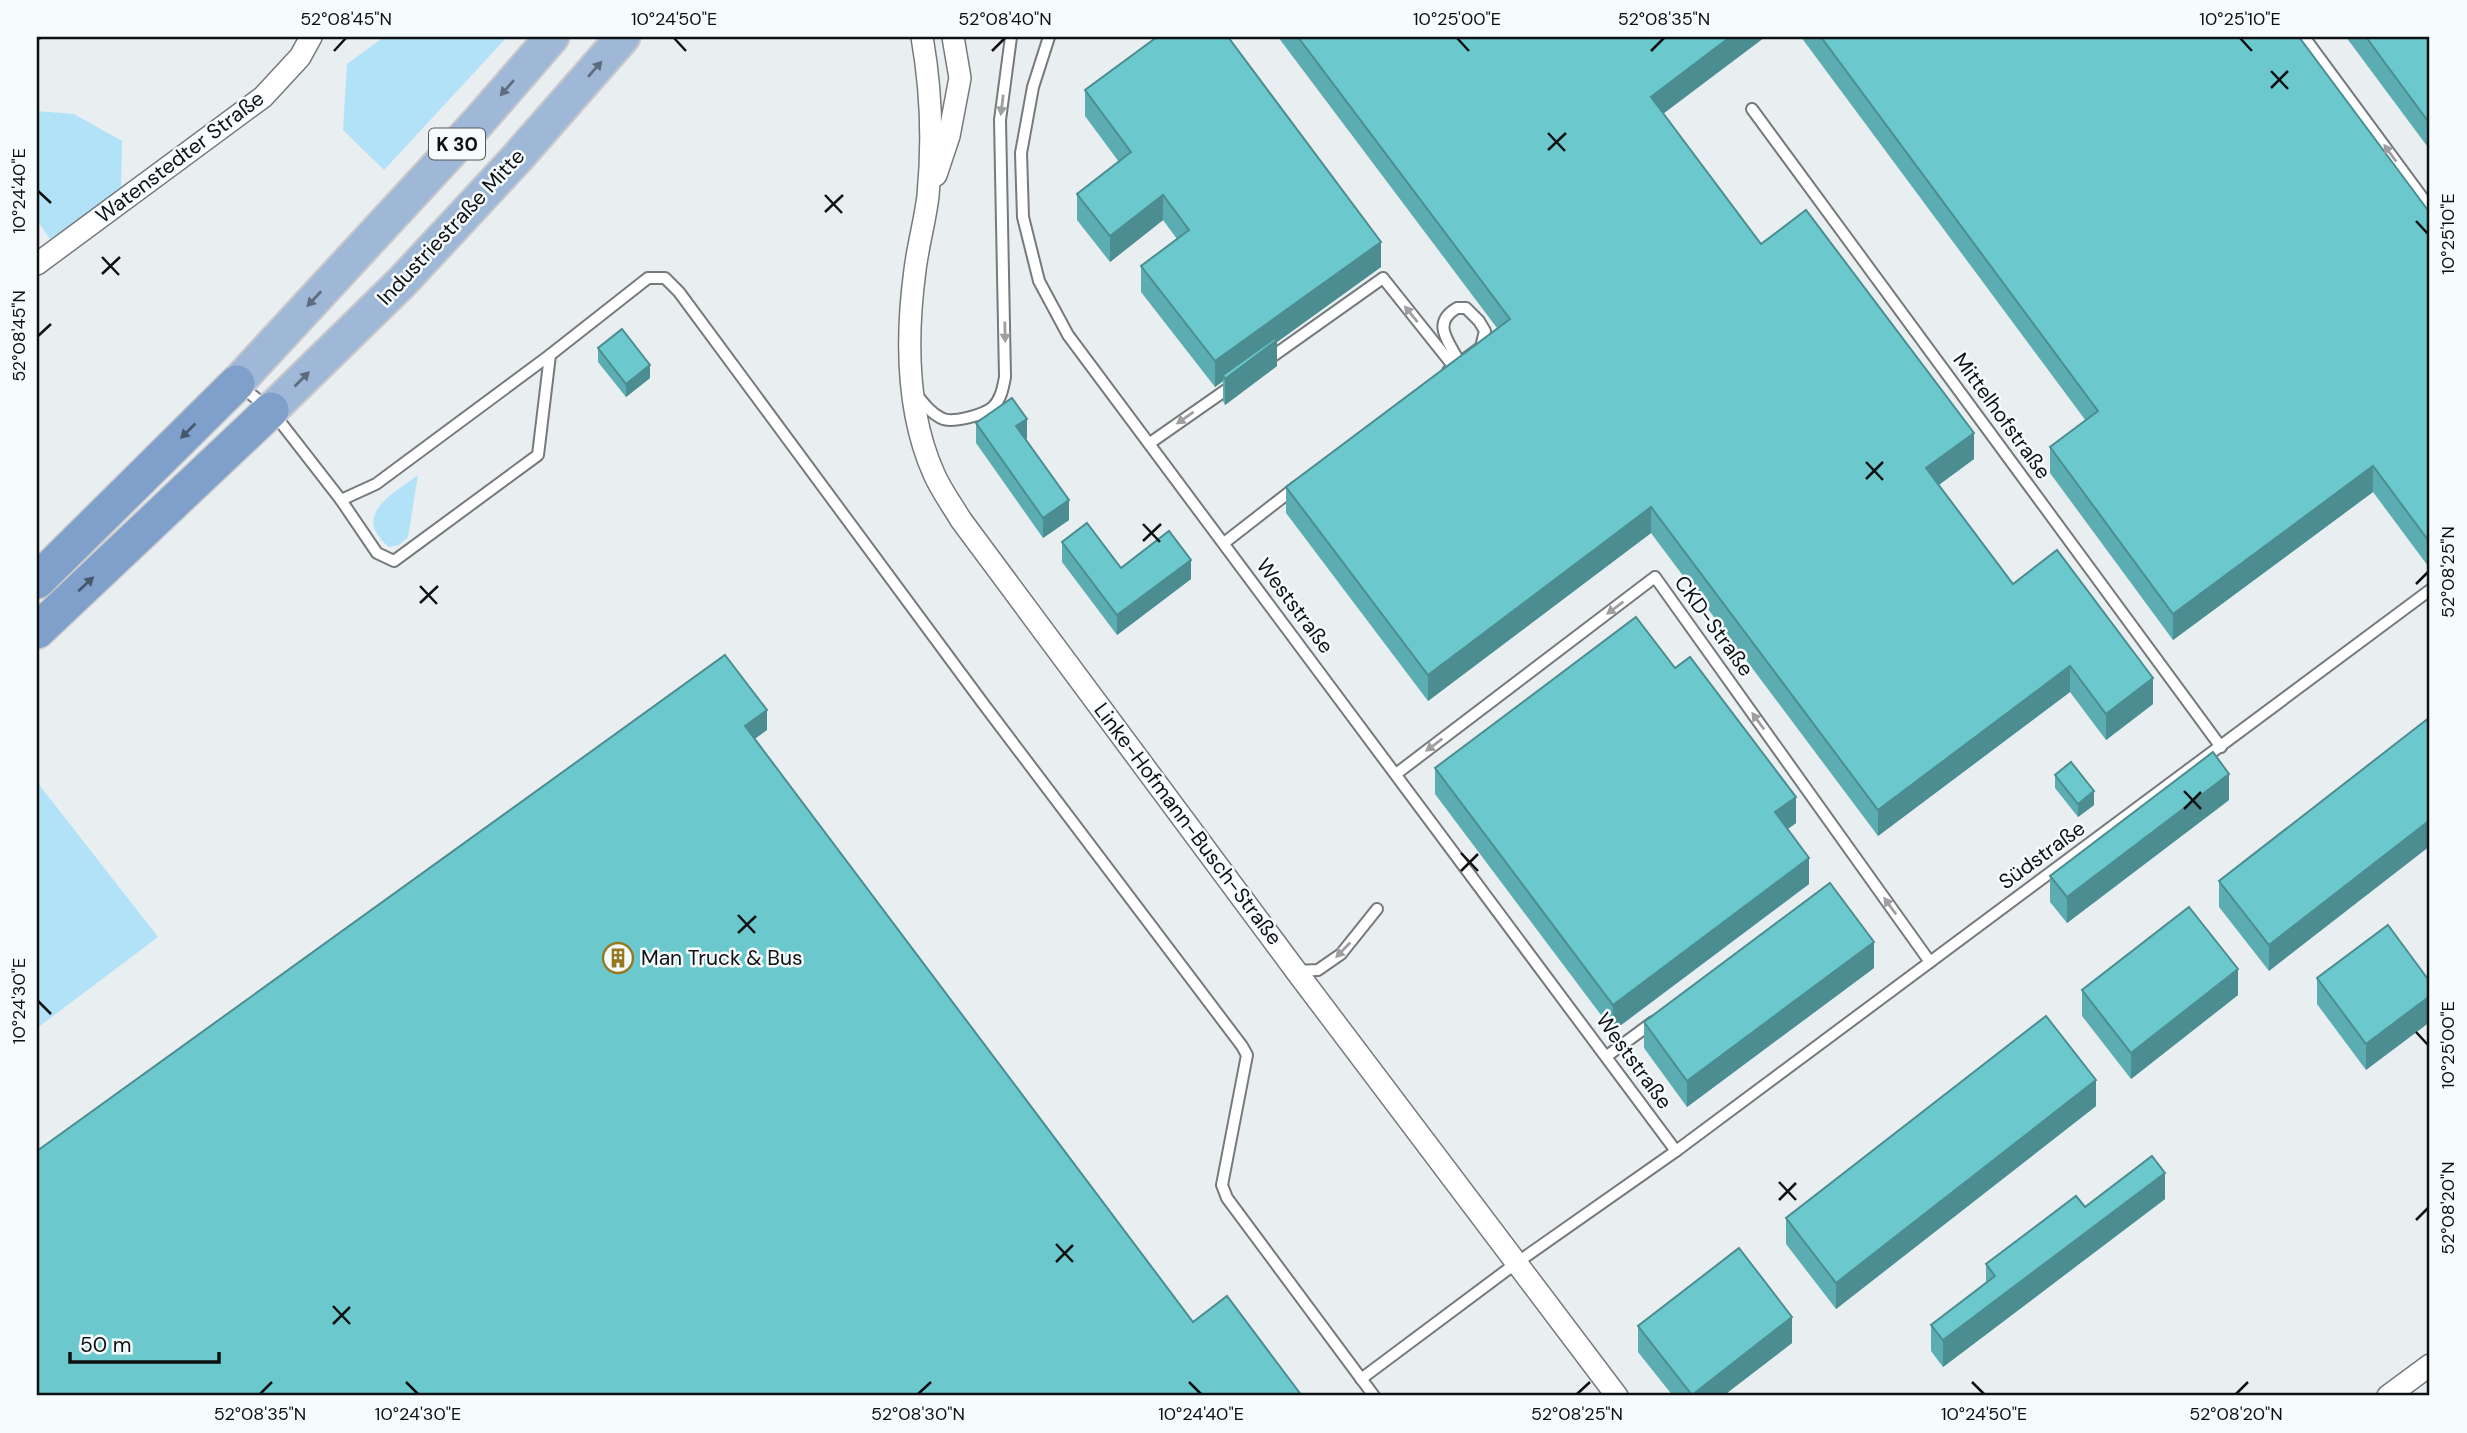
<svg xmlns="http://www.w3.org/2000/svg" width="2467" height="1433" font-family="'DM Sans',sans-serif">
  <rect width="100%" height="100%" fill="#e9eef1"/>
  <g fill="#b1e2f8">
    <path d="M384 37H507L384 170 343 130 347 64Z"/>
    <path d="M37 111 74 114 122 141 121 189 50 239 37 220Z"/>
    <path d="M418 475 408 537 399 545 389 547C350 515 393 494 418 475Z"/>
    <path d="M37 782 158 937 37 1028Z"/>
  </g>
  <g fill="none" stroke-linecap="round" stroke-linejoin="round">
    <g stroke="#767a7c" stroke-width="14">
      <g id="service">
        <path d="M1049 37 1033 87 1021 153 1023 217 1039 281 1068 335 1676 1151"/>
        <path d="M2304 37 2430 208"/>
        <path d="M1752 109 2221 747"/>
        <path d="M1457 308H1466L1479 321 1485 331 1481 347 1454 367 1456 356C1446 338 1433 322 1457 308Z"/>
        <path d="M1266 361 1383 278 1454 367 1448 371"/>
        <path d="M239 385 271 410 341 500 376 484 550 355 648 278H665L679 292 982 702 1242 1046 1247 1055 1222 1185 1227 1198 1374 1396"/>
        <path d="M917 395C924 404 931 413 941 418 951 424 984 415 993 407 1001 399 1003 388 1005 377L1000 120 1011 37"/>
        <path d="M1150 443 1233 385"/>
        <path d="M341 500 377 553 394 561 538 455 550 355"/>
        <path d="M1224 543 1296 487"/>
        <path d="M1396 774 1655 577 1930 962"/>
        <path d="M1296 971 1318 970 1341 954 1377 909"/>
        <path d="M1607 1056 1653 1022"/>
        <path d="M1361 1379 1515 1264 1676 1151 2430 590"/>
      </g>
    </g>
    <g stroke="#767a7c" stroke-width="24">
      <g id="minor">
        <path d="M922 37C931 88 933 144 928 196 925 221 918 245 915 270 906 337 906 411 934 474 941 490 952 505 961 520L1296 971 1617 1396"/>
        <path d="M936 175 949 136 960 78 953 37"/>
        <path d="M37 264 263 97 300 57 311 37"/>
        <path d="M2388 1396 2430 1365"/>
      </g>
    </g>
    <g stroke="#cacacb" stroke-width="37">
      <g id="primary">
        <path d="M237 383 480 120 552 37"/>
        <path d="M271 410 402 282 518 157 623 37"/>
      </g>
    </g>
    <g stroke="#cacacb" stroke-width="38">
      <g id="trunk">
        <path d="M37 581 237 383"/>
        <path d="M37 631 271 410"/>
      </g>
    </g>
    <use href="#service" stroke="#fff" stroke-width="10"/>
    <use href="#minor" stroke="#fff" stroke-width="21"/>
    <use href="#primary" stroke="#9fb8d7" stroke-width="33"/>
    <use href="#trunk" stroke="#7fa0ca" stroke-width="35"/>
  </g>
  <g fill="#5cadb1">
    <path d="M1278 37H1765L1663 113 1761 244 1974 459 1939 485 2013 584 2153 704 2106 740 2070 692 1878 836 1651 533 1428 701 1286 513V487L1497 328Z"/>
    <path d="M1801 37H2299L2430 213 2428 566 2373 492 2173 640 2050 473V447L2086 421Z"/>
    <path d="M2346 37H2430V150Z"/>
    <path d="M1085 90 1381 267 1277 342V366L1225 405 1223 401V381L1215 387 1141 292V266L1177 239 1163 220 1110 262 1077 220V194L1119 162 1085 116Z"/>
    <path d="M598 348 650 378 626 397 598 362Z"/>
    <path d="M976 423 1027 438 1026 439 1069 520 1043 538 976 443Z"/>
    <path d="M1062 542 1121 568 1191 579 1117 635 1062 562Z"/>
    <path d="M1675 668 1796 823 1788 829 1809 884 1613 1031 1435 794V768Z"/>
    <path d="M2430 717 2269 971 2219 907V881Z"/>
    <path d="M2055 775 2094 805 2078 817 2055 788Z"/>
    <path d="M2229 800 2067 923 2050 902V876Z"/>
    <path d="M1874 968 1687 1107 1644 1048V1022Z"/>
    <path d="M2317 978 2430 982 2366 1070 2317 1004Z"/>
    <path d="M2082 990 2238 995 2131 1079 2082 1016Z"/>
    <path d="M2096 1106 1836 1309 1786 1244V1218Z"/>
    <path d="M2165 1199 1943 1367 1931 1351V1325L1986 1283V1264L2085 1207Z"/>
    <path d="M1638 1326 1792 1343 1723 1396H1673L1638 1352Z"/>
  </g>
  <g fill="#4b8d90">
    <path d="M37 37H44L37 42Z"/>
    <path d="M1730 37H1765L1651 123V97Z"/>
    <path d="M1163 195V220L1110 262V236Z"/>
    <path d="M1381 242V267L1277 342V366L1225 405V379L1223 375V381L1215 387V361Z"/>
    <path d="M650 365V378L626 397V384Z"/>
    <path d="M1027 419V438L1016 446V426Z"/>
    <path d="M1974 433V459L1926 494V468Z"/>
    <path d="M2373 466V492L2173 640V614Z"/>
    <path d="M1069 500V520L1043 538V518Z"/>
    <path d="M1651 507V533L1428 701V675Z"/>
    <path d="M2430 538V564L2428 566V540Z"/>
    <path d="M1191 560V579L1117 635V615Z"/>
    <path d="M2070 666V692L1878 836V810Z"/>
    <path d="M2153 678V704L2106 740V714Z"/>
    <path d="M767 710V730L745 746V726Z"/>
    <path d="M2229 774V800L2067 923V897Z"/>
    <path d="M2094 791V805L2078 817V804Z"/>
    <path d="M1796 797V823L1775 838V812Z"/>
    <path d="M2430 820V846L2269 971V945Z"/>
    <path d="M1809 858V884L1613 1031V1005Z"/>
    <path d="M1874 942V968L1687 1107V1081Z"/>
    <path d="M2238 969V995L2131 1079V1053Z"/>
    <path d="M2430 996V1022L2366 1070V1044Z"/>
    <path d="M2096 1080V1106L1836 1309V1283Z"/>
    <path d="M2165 1173V1199L1943 1367V1340Z"/>
    <path d="M1792 1317V1343L1723 1396H1692V1395Z"/>
  </g>
  <g fill="#6bc9ce" stroke="#4b8d90" stroke-width="2">
    <path d="M1157 37H1228L1381 242 1215 361 1141 266 1189 230 1163 195 1110 236 1077 194 1131 152 1085 90Z"/>
    <path d="M1298 37H1730L1651 97 1761 244 1806 210 1974 433 1926 468 2013 584 2057 550 2153 678 2106 714 2070 666 1878 810 1651 507 1428 675 1286 487 1510 319Z"/>
    <path d="M1821 37H2299L2430 213V538L2428 540 2373 466 2173 614 2050 447 2098 411Z"/>
    <path d="M2366 37H2430V124Z"/>
    <path d="M622 329 650 365 626 384 598 348Z"/>
    <path d="M1275 338 1277 340 1225 379 1223 375Z"/>
    <path d="M1012 398 1027 419 1016 426 1069 500 1043 518 976 423Z"/>
    <path d="M1087 523 1121 568 1169 531 1191 560 1117 615 1062 542Z"/>
    <path d="M1636 617 1675 668 1690 657 1796 797 1775 812 1809 858 1613 1005 1435 768Z"/>
    <path d="M725 655 767 710 745 726 1193 1322 1227 1296 1302 1396H37V1151Z"/>
    <path d="M2430 717V820L2269 945 2219 881Z"/>
    <path d="M2213 752 2229 774 2067 897 2050 876Z"/>
    <path d="M2071 762 2094 791 2078 804 2055 775Z"/>
    <path d="M1830 883 1874 942 1687 1081 1644 1022Z"/>
    <path d="M2189 907 2238 969 2131 1053 2082 990Z"/>
    <path d="M2388 925 2430 982V996L2366 1044 2317 978Z"/>
    <path d="M2046 1016 2096 1080 1836 1283 1786 1218Z"/>
    <path d="M2152 1156 2165 1173 1943 1340 1931 1325 1995 1276 1986 1264 2076 1196 2085 1207Z"/>
    <path d="M1739 1248 1792 1317 1692 1395 1638 1326Z"/>
  </g>
  <defs><path id="oneway-solid" d="M-6-.8H1V-3.2L6.5 0L1 3.2V.8H-6Z" transform="scale(1.75)"/></defs>
  <g fill="#5e6c7e">
    <use href="#oneway-solid" transform="translate(595 69) rotate(-49)"/>
    <use href="#oneway-solid" transform="translate(507 88) rotate(131)"/>
    <use href="#oneway-solid" transform="translate(314 299) rotate(133)"/>
    <use href="#oneway-solid" transform="translate(302 379) rotate(-45)"/>
  </g>
  <g fill="#9f9fa0">
    <use href="#oneway-solid" transform="translate(1002 105) rotate(97)"/>
    <use href="#oneway-solid" transform="translate(2390 153) rotate(-126)"/>
    <use href="#oneway-solid" transform="translate(1411 314) rotate(-129)"/>
    <use href="#oneway-solid" transform="translate(1005 332) rotate(89)"/>
    <use href="#oneway-solid" transform="translate(1185 418) rotate(145)"/>
    <use href="#oneway-solid" transform="translate(1615 608) rotate(143)"/>
    <use href="#oneway-solid" transform="translate(1758 721) rotate(-126)"/>
    <use href="#oneway-solid" transform="translate(1434 745) rotate(143)"/>
    <use href="#oneway-solid" transform="translate(1890 906) rotate(-126)"/>
    <use href="#oneway-solid" transform="translate(1343 950) rotate(134)"/>
  </g>
  <g fill="#46586e">
    <use href="#oneway-solid" transform="translate(188 431) rotate(135)"/>
    <use href="#oneway-solid" transform="translate(86 584) rotate(-43)"/>
  </g>
  <path fill="none" stroke="#0e1011" stroke-width="2.5" d="M674 38 686 51M1457 38 1469 51M2240 38 2252 51M334 51 346 38M992 51 1005 38M1651 51 1664 38M2271 71 2288 89M2271 88 2288 71M1548 133 1565 151M1548 150 1566 133M38 191 51 203M825 195 842 213M825 212 843 195M2416 221 2428 234M102 257 119 275M102 274 120 257M38 336 51 324M1866 462 1883 480M1866 479 1883 462M1143 524 1160 542M1143 541 1161 524M2416 584 2428 572M420 586 437 604M420 603 438 586M2184 791 2201 809M2184 809 2201 792M1461 853 1478 871M1461 871 1478 854M738 915 755 933M738 933 756 916M38 1001 51 1014M2416 1032 2428 1045M1779 1182 1796 1200M1779 1200 1796 1183M2416 1220 2428 1208M1056 1244 1073 1262M1056 1262 1073 1245M333 1306 350 1324M333 1324 350 1307M406 1382 418 1394M1189 1382 1201 1394M1972 1382 1984 1394M260 1394 272 1382M918 1394 931 1382M1577 1394 1590 1382M2236 1394 2248 1382"/>
  <defs>
    <g id="building-ring" transform="scale(1.575)"><circle r="9.5" fill="#f6fcfe" stroke="#95781f" stroke-width="1.5"/><path d="M-4-6H4V6H1V3H-1V6H-4ZM-2.5-4.3h1.7v1.8h-1.7ZM.8-4.3h1.7v1.8H.8ZM-2.5-1h1.7V.8h-1.7ZM.8-1h1.7V.8H.8Z" fill="#95781f"/></g>
  </defs>
  <g fill-rule="evenodd">
    <use href="#building-ring" x="618" y="958"/>
  </g>
  <g text-anchor="middle" stroke-width="5" stroke-linejoin="round" paint-order="stroke">
    <rect fill="#f6fcfe" stroke="#545758" stroke-width="2" x="429" y="128.5" width="56" height="31" rx="5"/>
    <g font-size="19" font-weight="bold" fill="#0e1011">
      <text x="457" y="151">K 30</text>
    </g>
    <g font-size="21" fill="#0e1011" stroke="#f6fcfe">
      <text transform="translate(180 157) rotate(-37)" y="7">Watenstedter Straße</text>
      <text transform="translate(451 227) rotate(-47)" y="7">Industriestraße Mitte</text>
      <text transform="translate(2002 416) rotate(54)" y="7">Mittelhofstraße</text>
      <text transform="translate(1295 606) rotate(53)" y="7">Weststraße</text>
      <text transform="translate(1714 626) rotate(54)" y="7">CKD-Straße</text>
      <text transform="translate(1188 824) rotate(53)" y="7">Linke-Hofmann-Busch-Straße</text>
      <text transform="translate(2042 855) rotate(-36)" y="7">Südstraße</text>
      <text transform="translate(1634 1061) rotate(54)" y="7">Weststraße</text>
    </g>
    <g font-size="21" fill="#0e1011" stroke="#f6fcfe" text-anchor="start">
      <text x="641" y="965">Man Truck &amp; Bus</text>
    </g>
  </g>
  <rect width="2467" height="1433" fill="none" stroke="#f6fcfe" stroke-width="77"/>
  <path d="M70 1352v10h149v-10" fill="none" stroke="#0e1011" stroke-width="3.5"/>
  <text x="80" y="1352" font-size="21" fill="#0e1011" stroke="#f6fcfe" stroke-width="5" paint-order="stroke">50 m</text>
  <rect x="38" y="38" width="2390" height="1356" fill="none" stroke="#0e1011" stroke-width="2.5"/>
  <g font-size="18" text-anchor="middle" fill="#0e1011">
    <text x="346" y="25">52°08'45"N</text>
    <text x="674" y="25">10°24'50"E</text>
    <text x="1005" y="25">52°08'40"N</text>
    <text x="1457" y="25">10°25'00"E</text>
    <text x="1664" y="25">52°08'35"N</text>
    <text x="2240" y="25">10°25'10"E</text>
    <text transform="translate(19 191) rotate(-90)" y="6">10°24'40"E</text>
    <text transform="translate(2448 234) rotate(-90)" y="6">10°25'10"E</text>
    <text transform="translate(19 336) rotate(-90)" y="6">52°08'45"N</text>
    <text transform="translate(2448 572) rotate(-90)" y="6">52°08'25"N</text>
    <text transform="translate(19 1001) rotate(-90)" y="6">10°24'30"E</text>
    <text transform="translate(2448 1045) rotate(-90)" y="6">10°25'00"E</text>
    <text transform="translate(2448 1208) rotate(-90)" y="6">52°08'20"N</text>
    <text x="260" y="1420">52°08'35"N</text>
    <text x="418" y="1420">10°24'30"E</text>
    <text x="918" y="1420">52°08'30"N</text>
    <text x="1201" y="1420">10°24'40"E</text>
    <text x="1577" y="1420">52°08'25"N</text>
    <text x="1984" y="1420">10°24'50"E</text>
    <text x="2236" y="1420">52°08'20"N</text>
  </g>
</svg>
